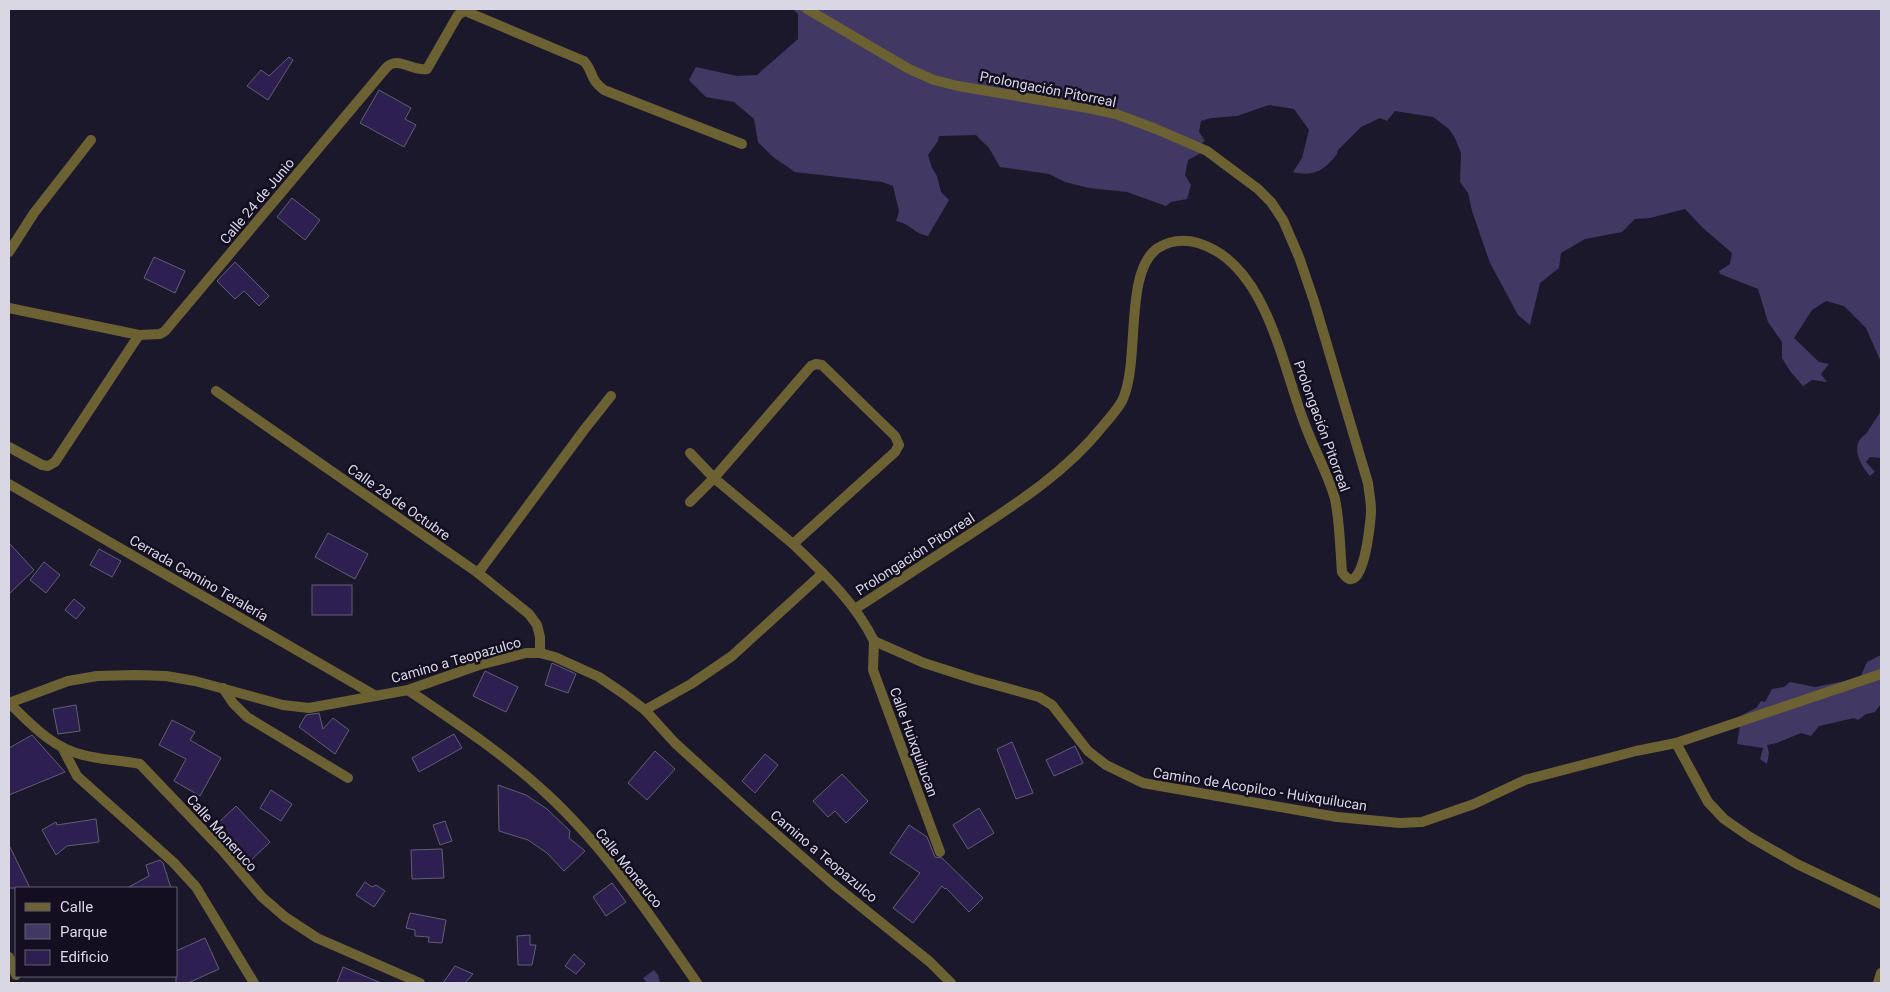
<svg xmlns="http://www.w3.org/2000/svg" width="1890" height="992" font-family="Roboto,sans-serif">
  <rect width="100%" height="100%" fill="#1c182b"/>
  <g fill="#423864">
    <path d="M793 9H1881V362L1866 328 1844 306 1826 301 1812 310 1794 338 1819 362 1829 364 1821 374 1827 382 1812 380 1803 386 1790 371 1782 358V342L1768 322 1758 289 1720 274 1719 271 1730 264 1732 253 1703 228 1685 209 1650 218 1635 219 1622 232 1585 239 1561 253 1559 268 1540 283 1530 325 1518 315 1490 263 1472 211 1468 193 1460 182 1461 153 1455 138 1449 129 1433 117 1395 111 1387 121 1380 118 1361 127 1338 150C1337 155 1335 157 1332 160 1321 173 1309 176 1293 172L1302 158 1309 130 1294 109 1269 105 1237 116 1211 118 1201 121 1199 132 1205 141 1196 146 1201 153 1188 160 1185 175 1191 185 1187 199 1171 202 1166 206 1127 192 1089 188 1065 182 1049 174 1000 167 989 148 976 135 939 136 938 141 928 155 932 168 937 176 941 192 949 200 928 236C912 233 912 224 896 221L899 211 893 186 882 182 795 172 773 157 758 142 754 119 747 113 734 102 706 97 689 80 696 67 737 76 757 75 798 39V14Z"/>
    <path d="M1881 411V458L1870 457 1866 462 1875 472 1870 476C1860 465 1849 444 1866 434Z"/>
    <path d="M1881 655V704L1875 712 1866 714 1858 720 1854 718 1819 726 1811 736 1801 733 1777 743 1767 745 1769 753 1767 764 1760 759 1763 748 1737 744 1742 715 1756 708 1761 701 1765 702 1772 689 1784 687 1790 682 1815 687 1860 678 1867 662Z"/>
    <path d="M654 970 658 975 660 983H647L643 978Z"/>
  </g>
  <g fill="#2d2050" stroke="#615d74">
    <path d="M289 57 293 60 268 100 247 86 261 70 269 76Z"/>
    <path d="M379 90 411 108 405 119 416 125 404 147 360 123Z"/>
    <path d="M292 198 320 220 305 240 277 217Z"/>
    <path d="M154 257 185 271 175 293 144 278Z"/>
    <path d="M235 262 269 296 259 306 244 291 235 299 217 281Z"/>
    <path d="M328 533 368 554 355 579 315 557Z"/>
    <path d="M9 543 34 570 9 594Z"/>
    <path d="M99 549 121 561 112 577 90 565Z"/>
    <path d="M44 562 60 575 46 593 30 580Z"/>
    <rect x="312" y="585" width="40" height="30"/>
    <path d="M74 599 85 608 76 619 65 610Z"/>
    <path d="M552 663 576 674 568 693 545 685Z"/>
    <path d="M485 671 518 687 506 712 473 696Z"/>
    <path d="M76 705 80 731 58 734 53 709Z"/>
    <path d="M319 713 323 729 333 718 349 730 335 754 299 727 306 715Z"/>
    <path d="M172 720 195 732 190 740 221 758 200 796 174 781 186 759 159 745Z"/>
    <path d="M454 734 462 748 419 772 412 758Z"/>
    <path d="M32 735 65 772 9 795V748Z"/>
    <path d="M1012 742 1033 793 1016 799 997 749Z"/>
    <path d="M1075 746 1083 763 1054 776 1046 760Z"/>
    <path d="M655 751 675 769 647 800 628 783Z"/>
    <path d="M765 754 778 765 755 793 742 781Z"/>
    <path d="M842 774 868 801 846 823 835 811 828 817 813 801Z"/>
    <path d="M498 785 526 795 547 809 570 831 569 838 585 851 564 871 547 853 528 840 499 831Z"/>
    <path d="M271 790 292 804 281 821 260 808Z"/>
    <path d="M236 806 270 842 247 864 213 828Z"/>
    <path d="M979 808 994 833 968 849 953 825Z"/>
    <path d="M96 819 99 842 67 846 56 855 42 830 56 822 57 825Z"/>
    <path d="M445 821 452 841 440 845 433 825Z"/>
    <path d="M909 825 927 837 935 857 942 858 983 898 969 912 946 888 945 889 942 886 913 923 893 908 920 873 890 853Z"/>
    <path d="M9 845 30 888H9Z"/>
    <path d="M442 849 444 878 412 879 411 850Z"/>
    <path d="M160 860 163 863 171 888H127L149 876 146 865Z"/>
    <path d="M365 882 372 887 376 885 385 891 374 907 356 895Z"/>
    <path d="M612 883 626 902 606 916 593 897Z"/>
    <path d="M410 913 446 920 442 943 428 942 429 937 415 936V930L406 928Z"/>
    <path d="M530 935V945H536L532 965H518L517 936Z"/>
    <path d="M205 938 219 969 188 983H176V951Z"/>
    <path d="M574 954 585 964 576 974 565 966Z"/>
    <path d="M455 966 473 974 465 983H443Z"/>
    <path d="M343 967 381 983H337Z"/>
  </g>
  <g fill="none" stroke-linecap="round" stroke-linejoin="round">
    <g stroke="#6b6133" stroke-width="10">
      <path d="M807 9 909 69 934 80 958 86 1088 108 1116 114 1156 129 1207 151 1258 189 1271 202 1283 220 1299 257 1314 301 1368 483C1369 492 1371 501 1371 510 1371 520 1363 604 1342 572 1340 549 1340 523 1335 499 1328 473 1313 448 1304 422 1282 365 1266 263 1198 243 1184 239 1171 240 1158 248 1123 271 1141 363 1122 401 1117 410 1109 419 1102 427 1065 473 1016 504 967 536 930 560 892 585 855 609"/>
      <path d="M9 252 34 213 91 140"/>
      <path d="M9 308 139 335 160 334 165 331 386 68C398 55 412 72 427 69L458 15 465 11 584 61C594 72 589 79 604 90L742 144"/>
      <path d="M216 391 478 573 529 614 537 625 540 637V653"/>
      <path d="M9 447 42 465 48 466 55 462 139 335"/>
      <path d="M690 453 714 478 793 544"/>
      <path d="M9 484 376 696"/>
      <path d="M690 502 714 478 811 366 816 364 822 365 895 436 899 445 895 452 793 544C823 573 855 602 874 641L924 663 974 679 1039 697 1052 705 1088 751 1106 765 1143 783 1337 817 1400 823 1422 822 1474 804 1525 780 1636 751 1676 743 1881 674"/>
      <path d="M478 573 584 430 611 396"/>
      <path d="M874 641 873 670 940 852"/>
      <path d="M223 688 233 703 247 717 348 778"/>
      <path d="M408 690C457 723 505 755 548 795 607 850 652 918 697 983"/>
      <path d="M9 703 68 681 97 676 136 675 166 676 195 681 283 705 309 708 408 690 479 665 526 653H540L555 657 599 677 624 694 645 710 675 743 751 812 833 884 930 962 951 983"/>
      <path d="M9 703C31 724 52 748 83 755 102 760 121 760 140 764L222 850 262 897 285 917 317 938 420 983"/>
      <path d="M645 710 691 684 732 656 823 573"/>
      <path d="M1676 743 1708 802 1724 819 1750 837 1797 864 1881 904"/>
      <path d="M62 747 77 776 173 862 196 887 254 983"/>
      <path d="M9 957 16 975"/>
      <path d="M1878 983 1881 973"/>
    </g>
  </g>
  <g text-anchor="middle" stroke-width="5" stroke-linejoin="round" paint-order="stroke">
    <g font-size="14" fill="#d9d7e4" stroke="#130f21">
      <text transform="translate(1048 89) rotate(11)" y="5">Prolongación Pitorreal</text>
      <text transform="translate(257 201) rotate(-50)" y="5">Calle 24 de Junio</text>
      <text transform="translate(1322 426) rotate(70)" y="5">Prolongación Pitorreal</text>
      <text transform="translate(399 502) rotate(35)" y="5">Calle 28 de Octubre</text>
      <text transform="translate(915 554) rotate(-33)" y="5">Prolongación Pitorreal</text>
      <text transform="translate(199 578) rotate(30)" y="5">Cerrada Camino Teralería</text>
      <text transform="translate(456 660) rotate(-16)" y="5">Camino a Teopazulco</text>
      <text transform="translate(914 742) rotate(70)" y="5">Calle Huixquilucan</text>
      <text transform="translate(1260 789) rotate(9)" y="5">Camino de Acopilco - Huixquilucan</text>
      <text transform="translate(222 833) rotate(48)" y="5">Calle Moneruco</text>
      <text transform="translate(824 856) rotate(40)" y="5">Camino a Teopazulco</text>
      <text transform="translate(629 868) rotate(51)" y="5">Calle Moneruco</text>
    </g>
  </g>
  <rect width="1890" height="992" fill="none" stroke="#d9d7e4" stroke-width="20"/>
  <rect x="15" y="887" width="162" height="90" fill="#130f21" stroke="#625f6f"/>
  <rect x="25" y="903" width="25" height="8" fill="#6b6133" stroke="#625f6f"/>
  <text x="60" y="912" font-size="15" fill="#d9d7e4">Calle</text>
  <rect x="25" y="924" width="25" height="15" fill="#423864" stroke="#625f6f"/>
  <text x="60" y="937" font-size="15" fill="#d9d7e4">Parque</text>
  <rect x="25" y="950" width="25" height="15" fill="#2d2050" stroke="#625f6f"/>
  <text x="60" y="962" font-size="15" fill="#d9d7e4">Edificio</text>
</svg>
